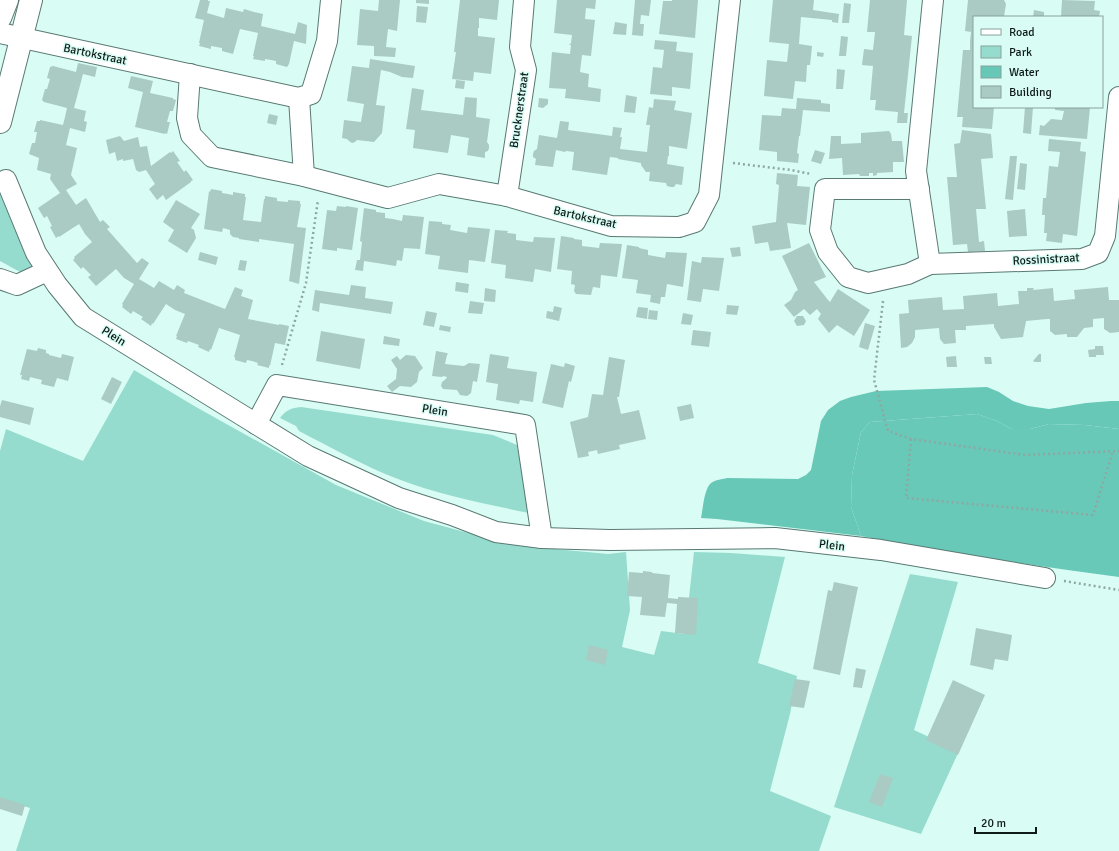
<svg xmlns="http://www.w3.org/2000/svg" width="1119" height="851" font-family="Signika,sans-serif">
  <rect width="100%" height="100%" fill="#d9fcf4"/>
  <g fill="#95dcce">
    <path d="M0 183 34 267 31 278 0 261Z"/>
    <path d="M134 370 196 407 336 485 424 521 487 538 544 548 608 554 626 552 630 610 622 647 654 655 661 631 685 634 694 552 731 553 785 557 758 663 797 676 790 714 770 791 831 816 819 851H16L30 808 0 799V451L6 429 83 461Z"/>
    <path d="M301 407 493 435 517 445 529 513C485 504 440 495 398 479 364 466 332 448 299 431L296 426 280 418C286 410 291 408 301 407Z"/>
    <path d="M910 574 958 582 914 730 959 751 921 834 834 807Z"/>
  </g>
  <path fill="#69c9b9" d="M977 414 997 421 1012 429H1030L1049 424 1085 425 1119 429V577C1033 566 946 552 861 536L851 507 852 475 861 432 870 422Z"/>
  <path fill="#67c8b7" d="M987 387 999 392 1013 401 1028 406 1049 409 1086 403 1111 401H1119V429L1085 425 1049 424 1030 429H1012L997 421 977 414 870 422 861 432 852 475 851 507 861 536 717 519 701 518C703 509 704 489 711 483 715 480 723 479 727 478L798 479 806 475 811 470 821 421 828 410 840 401 851 397 876 391Z"/>
  <g fill="#a9cbc3">
    <path d="M200 0H208V1H210L207 13 224 18 226 8 243 12 244 9 254 12 263 14 261 26 295 34 298 22 307 25 306 44 294 41 289 64 287 67 276 64V61L271 60 265 59V61L253 59 254 56H253L258 33 240 29 233 54 222 51V48L211 46V49L199 46 200 43H199L204 20 195 18Z"/>
    <path d="M379 0H400L397 31 388 29 386 47 396 48 395 57 374 56V46L357 45 360 9 378 11Z"/>
    <path d="M416 0H429V4L416 3Z"/>
    <path d="M460 0H499L497 20 479 18V28H478V36L495 38 491 74 474 72 473 81 452 79 456 52H454Z"/>
    <path d="M557 0H596L595 9 586 8 585 19 595 20 591 56 582 55 580 72 589 74 588 87 601 89 600 102 565 98 566 89 549 88 552 52 570 54 571 45H569L571 43 572 35 554 33Z"/>
    <path d="M635 0H651L649 16 641 15 640 24H644L643 36 632 35Z"/>
    <path d="M672 0H698L695 38 659 34 663 1H672Z"/>
    <path d="M773 0H814L813 10 839 14 838 23 832 22V20L801 17 799 44 812 46 811 56 810 65H807L806 82 795 81 793 99 764 96 767 60 787 62 789 44 769 42Z"/>
    <path d="M870 0H907L904 35 912 36 904 113H908L907 123H897L898 112 875 110 876 100H870L873 66 862 65 864 49 873 50 875 32H867Z"/>
    <path d="M968 0H1004L1006 4 1004 17H974V107H994L992 129 962 127 963 117H957L963 50H970V41L971 32 965 31Z"/>
    <path d="M1062 0 1095 1 1094 10 1100 11 1099 17H1061Z"/>
    <path d="M844 3 851 4 849 23H842Z"/>
    <path d="M417 6 428 7 426 23 416 22Z"/>
    <path d="M1034 10 1044 12V17H1033Z"/>
    <path d="M615 22 627 24 626 35 613 34Z"/>
    <path d="M841 36 848 37 846 56H839Z"/>
    <path d="M655 40 677 42 676 51 693 53 690 89 672 87V96L650 94 653 67 662 68 664 50 654 49Z"/>
    <path d="M817 52 824 53 823 57 817 56Z"/>
    <path d="M370 59 415 66 413 78 402 77 390 72 381 70 376 105 385 106 382 133 374 142 357 140 355 142 352 143 349 141 347 139 342 138 344 120 361 122 364 104 347 101 352 66 369 68Z"/>
    <path d="M78 63 97 67 95 77 83 74 74 108 86 111 84 121 87 122 85 132 70 128 66 145 77 148 71 175 77 184 66 190 76 205 86 198 100 222 103 220 110 227 107 229 137 263 142 258 149 263 139 279 154 288 159 281 174 290 177 285 185 290 184 293 225 309 235 287 243 290 241 296 253 300 248 319 279 325V324L289 326 285 345 275 343 270 366 269 365V368L257 365 258 363 252 361 247 360 246 363 235 360V357H234L240 335 219 328 211 350 210 349 209 352 198 347 199 345 188 341 187 343 176 339 177 336H176L185 314 175 310 166 304 153 324 152 323 151 326 141 319 143 317 133 311 131 314 122 307 123 305 122 304 134 284 124 278 116 269 96 286 88 277 91 275 83 267 81 269 73 260 75 258 74 257 92 242 85 234 79 224 59 237V236L56 238 50 227 52 226 47 216 44 218 38 208 60 193 50 179 51 174 37 170 39 158 29 154 32 143H35L37 132H34L37 121H40V120L63 125 65 117 67 108 44 102 42 100 45 89H47L50 79 47 78 50 67 53 66 76 72Z"/>
    <path d="M837 69 845 70 843 89H836Z"/>
    <path d="M131 76 153 81 150 93 173 98V99L176 100 173 111H170L167 122H170L167 134 165 133V134L135 127 143 92 128 88Z"/>
    <path d="M456 80 465 81 464 89 455 88Z"/>
    <path d="M412 88 424 90 421 110 463 115 465 97 477 98 476 117 490 119 487 142 489 145V148L488 151 485 152V158L467 155 469 138 451 135 448 153 413 148 415 130 406 129Z"/>
    <path d="M626 95 637 97 635 113 624 112Z"/>
    <path d="M539 98 548 99V104L543 108 538 107Z"/>
    <path d="M797 98 821 100V103L830 104V112L803 110 800 136H799L797 153 799 154 798 163 777 161V152L759 150 762 115 781 116 782 108 796 109Z"/>
    <path d="M654 99 676 101 674 110 692 113 687 149 669 146V156H668L667 164 684 167 682 185 676 184 674 187H671L667 186 666 183 649 181 650 172H646L641 165V163L618 159V158L610 157 607 175 572 170 574 152 566 151 565 152 556 150 553 167 535 165 536 159 533 157V154L534 151 537 149 539 135 557 138 560 121 569 122 568 130 612 136 613 127 622 128 620 137H622L620 149 647 152 650 125H646L649 107 653 108Z"/>
    <path d="M1025 107H1033L1031 134 1023 133Z"/>
    <path d="M1055 107H1090L1087 139 1039 135 1040 125 1044 126 1051 119 1062 120 1064 111 1055 110Z"/>
    <path d="M269 114 278 116 276 125 267 123Z"/>
    <path d="M962 130 991 134 993 158 981 159 986 209H976L979 242 984 241 985 251 968 252 967 244 953 245 947 177H957L954 144 960 143Z"/>
    <path d="M889 131 891 134 892 141H902L904 162H893V172L877 173V175L873 176V173H869V176H860L859 174 843 175 842 158 829 159 831 136H841V144L861 143V133Z"/>
    <path d="M120 136 124 141 138 137 140 147 147 146 151 166 170 152 171 153 173 151 180 161 177 162 184 172 186 170 193 180 191 181V182L166 200 163 195 157 200 149 189 155 184 146 170 139 172 136 170 133 159 123 161V159L117 161 115 152 109 154 106 140Z"/>
    <path d="M1049 139 1081 142 1080 151 1086 152 1077 236 1063 234 1062 243 1046 241 1047 233H1044L1045 215H1042L1043 198H1046L1049 166 1058 167 1060 152 1048 151Z"/>
    <path d="M815 150 825 153 821 164 811 161Z"/>
    <path d="M1010 156H1017L1013 200 1005 199Z"/>
    <path d="M1020 163 1027 164 1025 190 1017 189Z"/>
    <path d="M777 173 798 175 797 186 810 187 806 225 787 223 791 248 770 251 768 242 755 244 752 226 776 222 779 185 776 184Z"/>
    <path d="M211 189 222 191V193L228 194 233 195V192L245 194V197H246L243 220 261 222 264 199H265V196L277 198V201L288 202V200L300 201V204H301L297 227 306 228 299 284 289 281 294 244 259 239V242L239 239V238L233 237 230 234V230L223 228 222 232 204 229 209 191 210 192Z"/>
    <path d="M176 200 200 214 191 228 194 230 196 238 187 253 168 241 174 230 163 222Z"/>
    <path d="M337 206 346 207V206L358 208 352 250 337 248V251L322 249 327 210 336 211Z"/>
    <path d="M364 208 376 210V212L385 213V218L393 219 402 221 403 215 424 217 420 249 404 248 402 261 397 260 396 266 364 261 363 271 355 270 357 260H360L362 242 360 241Z"/>
    <path d="M1025 209 1027 236 1009 237 1007 211Z"/>
    <path d="M429 221 442 222V224L451 225 450 230 467 233 468 227 490 229 485 262 469 260 468 273 438 269 440 256 425 254Z"/>
    <path d="M495 230 508 231 507 233 516 234V240L533 242 534 237 555 238 551 272 535 269 533 282 505 278 506 265 491 263Z"/>
    <path d="M561 236 574 238V239L582 240V246L599 248 600 243 622 244 617 277 601 275 600 288 593 287 591 295 576 294 574 291 575 285 571 284 572 271 557 269Z"/>
    <path d="M809 243 826 277 814 282 828 300 830 302 838 289 870 310 854 336 837 325 829 333 818 319 821 314 817 309 810 315 804 309 794 317 784 305 791 300 795 292 798 290 782 256Z"/>
    <path d="M627 245 639 247V248L648 250V255L665 258 666 252 687 253 683 287 667 284 665 297H661L660 304 650 302 651 295 636 293 638 280 622 278Z"/>
    <path d="M740 247 741 256 732 257 730 248Z"/>
    <path d="M200 252 218 257 216 265 198 260Z"/>
    <path d="M702 257 724 258 719 291 703 289 701 302 687 300 692 261 701 263Z"/>
    <path d="M240 260 247 261 245 271 238 270Z"/>
    <path d="M456 282 469 284 468 293 455 291Z"/>
    <path d="M351 285 366 287 365 298 393 302 391 314 320 303 319 312 312 310 315 290 349 295Z"/>
    <path d="M1108 287 1109 300H1119V332L1110 333 1104 329V318L1093 319V327L1084 328 1077 337H1067V334L1055 335 1050 331V319H1047L1026 321 1023 337 1001 339 994 327V324L966 326V330H955L956 343 944 344 940 339 939 328 915 330V337L912 343 907 347 901 348 899 314 909 313 908 300 942 297 943 310 964 309 963 296 997 293 998 306 1019 304 1018 291H1027V288H1034L1033 290 1053 288 1054 301 1075 299 1074 290Z"/>
    <path d="M485 288 496 290 495 302 484 301Z"/>
    <path d="M470 301 484 303 482 314 468 313Z"/>
    <path d="M727 305 739 306 737 315 726 314Z"/>
    <path d="M554 306 562 308 559 321 546 318 547 311 553 312Z"/>
    <path d="M638 307 648 308 647 319 636 317Z"/>
    <path d="M649 310 658 311 657 320 648 319Z"/>
    <path d="M426 311 437 313 434 327 423 325Z"/>
    <path d="M683 313 693 315 691 325 681 324Z"/>
    <path d="M797 316H803L806 321 804 325 797 326 794 321Z"/>
    <path d="M865 323 875 326 868 350 859 347Z"/>
    <path d="M440 325 451 327 450 332 439 330Z"/>
    <path d="M693 330 711 332 709 347 691 345Z"/>
    <path d="M321 331 365 339 360 369 316 361Z"/>
    <path d="M384 336 400 339 399 346 383 344Z"/>
    <path d="M1095 346H1103L1104 355H1096V357H1089L1088 350 1095 349Z"/>
    <path d="M38 348 46 350V353L49 354V355L61 358 62 354 74 357 68 381 57 378 54 387 41 384 42 380 30 377 29 381 21 379 22 375H20L27 349 37 351Z"/>
    <path d="M436 351 447 353 448 354 447 355 445 364 464 366 469 363 480 364 477 382 473 381 471 393 467 396 460 395 457 390 443 389 441 386 442 382 446 379 447 377 443 376 442 377 432 376Z"/>
    <path d="M490 354 509 357 507 368 537 372 533 402 520 400 519 404 496 400 498 384 486 382Z"/>
    <path d="M1039 354H1041V362H1035L1033 361Z"/>
    <path d="M406 355 415 356 423 368 419 372 417 382 411 387 400 386 392 392 387 386 396 379 397 369 391 360 397 356 400 360Z"/>
    <path d="M956 356 957 367H947L946 357Z"/>
    <path d="M609 357 625 360 619 397H617L621 414 639 410 646 439 619 445 620 449 598 454 597 450 588 452 589 456 578 458 570 422 588 417 592 394 603 395Z"/>
    <path d="M984 357H991L992 364H985Z"/>
    <path d="M565 363 575 366 571 382 569 381 563 408 542 403 551 364 564 367Z"/>
    <path d="M112 377 122 382 111 404 101 399Z"/>
    <path d="M2 400 34 408 30 425 0 417V406Z"/>
    <path d="M691 404 694 418 680 421 677 407Z"/>
    <path d="M643 571 652 572V573L670 575 668 598 678 599V597L698 598 696 635 675 633 677 604 667 603 665 617 640 615 642 597 627 596 629 572 643 573Z"/>
    <path d="M834 582 858 587 840 675 813 669 828 590 832 591Z"/>
    <path d="M976 628 1012 635 1008 661 995 659 993 670 970 665Z"/>
    <path d="M589 645 608 650 605 665 586 660Z"/>
    <path d="M856 668 866 670 862 688 853 687Z"/>
    <path d="M795 679 810 681 804 708 789 706Z"/>
    <path d="M953 680 985 695 958 755 926 740Z"/>
    <path d="M880 774 893 778 882 807 869 802Z"/>
    <path d="M0 797 25 805 22 816 0 809Z"/>
  </g>
  <g fill="none" stroke-linecap="round" stroke-linejoin="round">
    <g stroke="#597973" stroke-width="22">
      <g id="minor">
        <path d="M933 0 916 171 930 264 1082 259 1098 253 1105 236 1119 97"/>
        <path d="M0 33 299 98 304 176"/>
        <path d="M190 74 187 118 191 135 212 157 304 176 388 198 439 184 507 196 611 226 679 227 695 222 709 195 730 0"/>
        <path d="M299 98 311 94 327 41 331 0"/>
        <path d="M6 180 36 253 57 285 83 317 308 456 399 498 452 515 496 532 542 538 610 540 775 538 881 550 1045 578"/>
        <path d="M919 189H825L820 230 828 252 848 277 868 283 908 274 930 264"/>
        <path d="M507 196 526 70 520 47 524 0"/>
        <path d="M0 279 17 285 47 271"/>
        <path d="M256 424 277 385 525 425 542 538"/>
      </g>
    </g>
    <g stroke="#597973" stroke-width="24">
      <g id="major">
        <path d="M0 18 7 0"/>
        <path d="M0 122 31 0"/>
      </g>
    </g>
    <g stroke="#8da8a2" stroke-width="2.5" stroke-dasharray="2 3" stroke-linecap="butt">
      <path d="M733 163 791 170 811 174"/>
      <path d="M883 301 874 380 888 431 911 439 1025 455 1119 451"/>
      <path d="M282 365 306 283 318 200"/>
      <path d="M911 439 906 498 1093 515 1113 451"/>
      <path d="M1064 581 1119 590"/>
    </g>
    <use href="#minor" stroke="#fff" stroke-width="20"/>
    <use href="#major" stroke="#fff" stroke-width="22"/>
  </g>
  <g text-anchor="middle" stroke-width="3" stroke-linejoin="round" paint-order="stroke">
    <g font-size="12" fill="#0f1b19" stroke="#d9fcf4">
      <text transform="translate(95 54) rotate(12)" y="4">Bartokstraat</text>
      <text transform="translate(519 110) rotate(-82)" y="4">Brucknerstraat</text>
      <text transform="translate(585 217) rotate(13)" y="4">Bartokstraat</text>
      <text transform="translate(1046 259) rotate(-3)" y="4">Rossinistraat</text>
      <text transform="translate(114 336) rotate(32)" y="4">Plein</text>
      <text transform="translate(435 410) rotate(9)" y="4">Plein</text>
      <text transform="translate(832 545) rotate(7)" y="4">Plein</text>
    </g>
  </g>
  <rect x="973" y="16" width="130" height="92" fill="#d9fcf4" stroke="#88a29c"/>
  <rect x="981" y="29" width="20" height="6" fill="#ffffff" stroke="#88a29c"/>
  <text x="1009" y="36" font-size="12" fill="#0f1b19">Road</text>
  <rect x="981" y="46" width="20" height="12" fill="#95dcce" stroke="#88a29c"/>
  <text x="1009" y="56" font-size="12" fill="#0f1b19">Park</text>
  <rect x="981" y="66" width="20" height="12" fill="#67c8b7" stroke="#88a29c"/>
  <text x="1009" y="76" font-size="12" fill="#0f1b19">Water</text>
  <rect x="981" y="86" width="20" height="12" fill="#a9cbc3" stroke="#88a29c"/>
  <text x="1009" y="96" font-size="12" fill="#0f1b19">Building</text>
  <path d="M975 827v6h61v-6" fill="none" stroke="#0f1b19" stroke-width="2"/>
  <text x="981" y="827" font-size="12" fill="#0f1b19" stroke="#d9fcf4" stroke-width="3" paint-order="stroke">20 m</text>
</svg>
